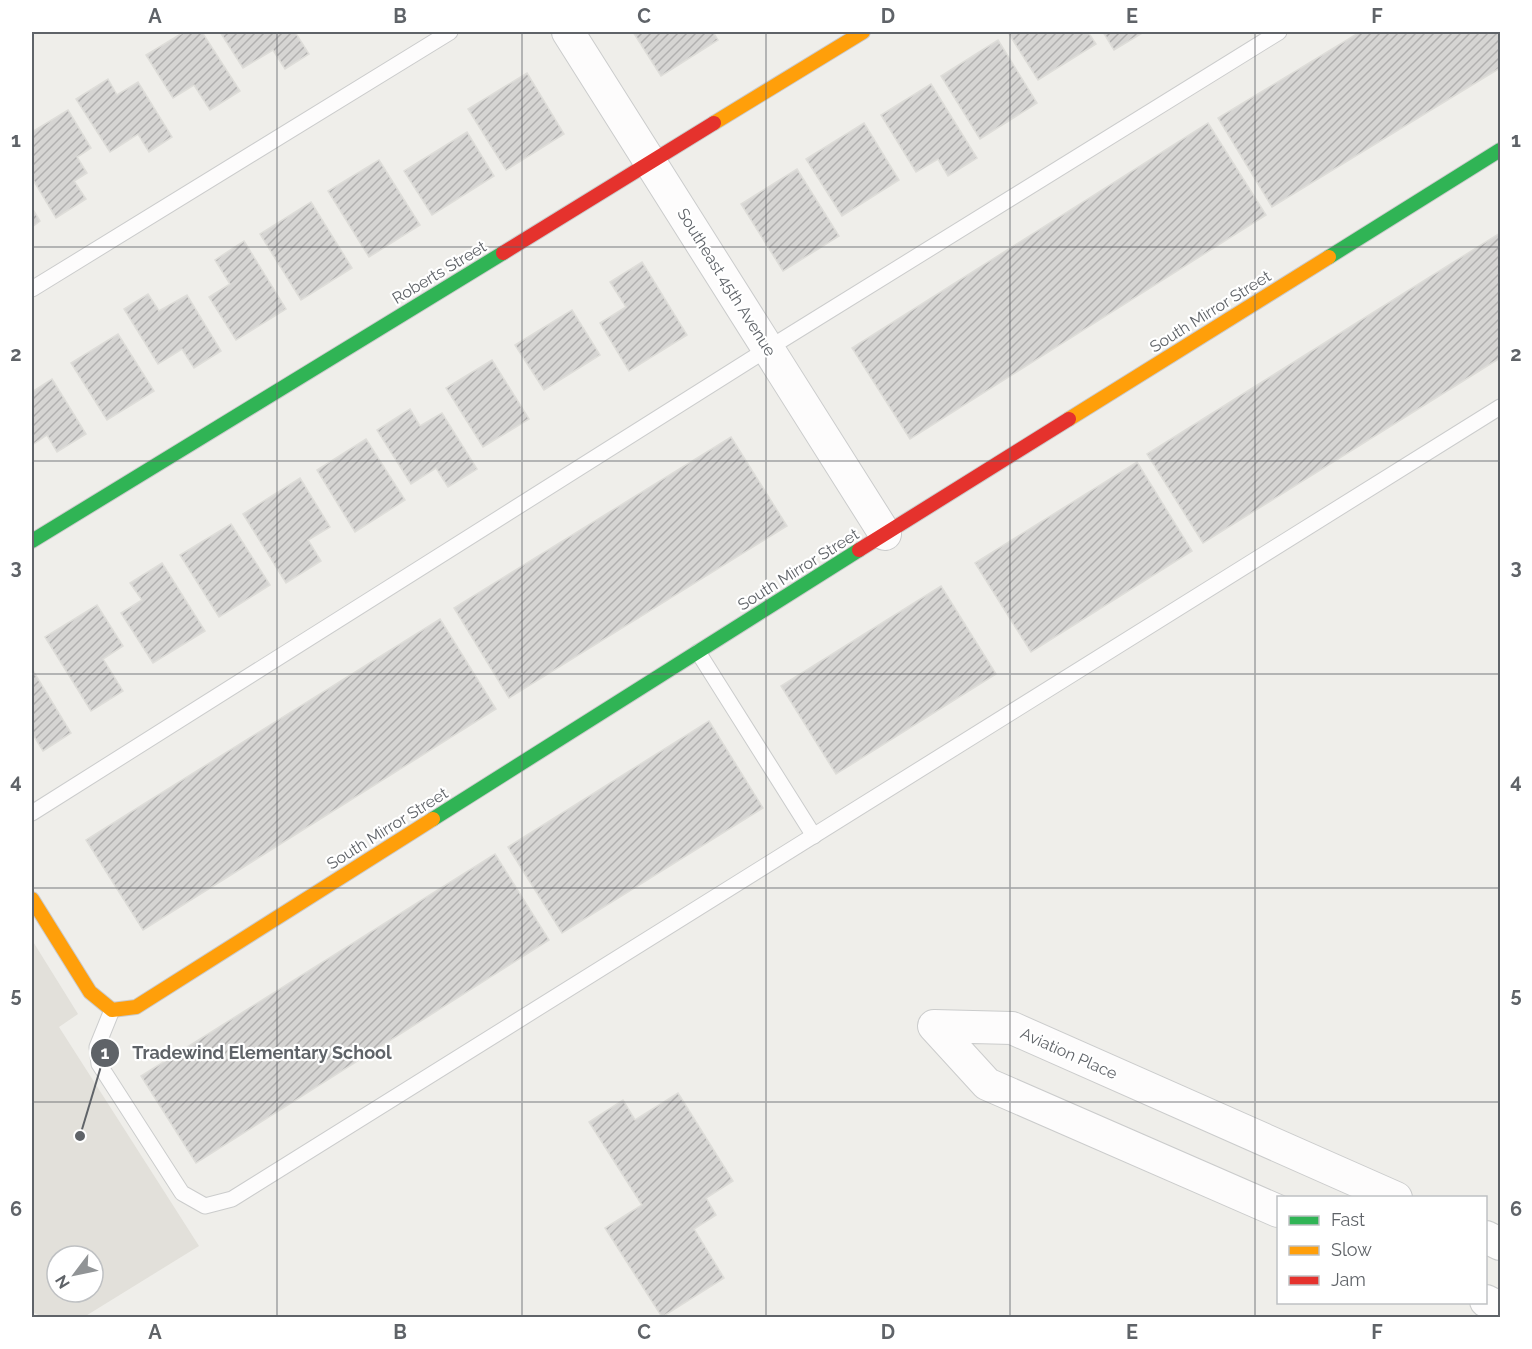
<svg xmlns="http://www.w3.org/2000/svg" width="1532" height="1349" font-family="Raleway,sans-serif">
  <defs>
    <pattern id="building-hatch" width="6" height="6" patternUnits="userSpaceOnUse" patternTransform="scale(1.5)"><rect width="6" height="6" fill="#d6d5d3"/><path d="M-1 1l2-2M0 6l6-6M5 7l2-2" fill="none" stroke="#b1b0af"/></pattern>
  </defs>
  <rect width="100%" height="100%" fill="#efeeea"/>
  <path fill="#e2e0da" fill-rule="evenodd" d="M32 940 78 1014 59 1027 199 1246 84 1317H43L32 1312ZM57 1256H93V1292H57Z"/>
  <g fill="url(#building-hatch)" stroke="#deddd9" stroke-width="1.5">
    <path d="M184 32H202L240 91 210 110 194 85 173 98 146 55Z"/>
    <path d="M220 32H295L309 54 285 69 273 50 243 68Z"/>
    <path d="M633 32H713L718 40 661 76Z"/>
    <path d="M1012 32H1088L1096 44 1038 80 1009 34Z"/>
    <path d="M1103 32H1144L1114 50Z"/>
    <path d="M1360 32H1500V68L1272 207 1218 118Z"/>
    <path d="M998 40 1037 103 980 139 941 76Z"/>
    <path d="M527 73 564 134 506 170 468 109Z"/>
    <path d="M108 79 117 95 138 82 172 137 149 152 138 134 110 152 76 99Z"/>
    <path d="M931 84 977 158 948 176 938 159 916 172 881 115Z"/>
    <path d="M68 110 91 148 77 157 87 173 74 181 86 199 56 218 32 178V132Z"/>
    <path d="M864 123 899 180 842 216 806 159Z"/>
    <path d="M1208 123 1266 215 910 439 852 348Z"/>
    <path d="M467 132 494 176 432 215 404 171Z"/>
    <path d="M379 160 420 225 369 257 328 191Z"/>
    <path d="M797 169 839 236 783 271 741 204Z"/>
    <path d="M311 202 352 268 301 300 260 234Z"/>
    <path d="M32 208 40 221 32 227Z"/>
    <path d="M1500 233V358L1203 543 1147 454Z"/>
    <path d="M244 241 286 309 236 340 209 297 230 284 215 260Z"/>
    <path d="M642 262 687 335 629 371 600 323 626 307 610 282Z"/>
    <path d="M148 294 159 311 187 295 221 351 194 368 182 349 158 364 124 309Z"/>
    <path d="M572 310 600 355 544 390 515 345Z"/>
    <path d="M118 334 154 391 107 420 71 363Z"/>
    <path d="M492 360 529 419 483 447 446 388Z"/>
    <path d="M52 379 86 434 57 452 47 435 32 445V392Z"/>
    <path d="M410 409 420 426 442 413 477 469 448 487 436 468 411 484 377 430Z"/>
    <path d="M731 437 787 526 509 698 454 608Z"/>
    <path d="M366 439 405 500 355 532 317 470Z"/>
    <path d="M1137 462 1192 551 1031 652 975 563Z"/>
    <path d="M300 478 330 527 308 540 321 561 286 583 243 514Z"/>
    <path d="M231 524 270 585 219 617 180 555Z"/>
    <path d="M162 563 205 631 153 663 121 613 142 600 130 583Z"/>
    <path d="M941 586 996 674 836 774 781 686Z"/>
    <path d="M97 605 123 646 103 659 123 691 91 711 45 637Z"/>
    <path d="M440 619 496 709 143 930 86 840Z"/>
    <path d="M32 669 71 733 43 751 32 733Z"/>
    <path d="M709 721 763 808 562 933 508 847Z"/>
    <path d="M495 854 549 940 196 1163 141 1076Z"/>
    <path d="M678 1093 733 1181 706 1198 716 1215 694 1229 724 1278 662 1317 605 1228 642 1205 589 1122 623 1100 635 1120Z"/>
  </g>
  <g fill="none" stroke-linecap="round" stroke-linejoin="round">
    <g stroke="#cbcccc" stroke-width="17">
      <g id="lane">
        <path d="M32 289 450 32"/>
        <path d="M698 652 814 836"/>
        <path d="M32 813 769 348 1279 32"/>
        <path d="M112 1010 97 1047 99 1064 182 1193 205 1206 232 1199 1500 407"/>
      </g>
    </g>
    <g stroke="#cbcccc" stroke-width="34">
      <g id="street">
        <path d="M568 32 885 534"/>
        <path d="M1278 1211 987 1084 934 1026 1012 1028 1396 1198"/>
        <path d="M1486 1237 1500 1244"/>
        <path d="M1486 1301 1500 1308"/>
      </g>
    </g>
    <g stroke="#cacacb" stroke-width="16">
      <g id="fast">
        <path d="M1329 257 1500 150"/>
        <path d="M32 541 503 253"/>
        <path d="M433 819 859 550"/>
      </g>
    </g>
    <g stroke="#cacacb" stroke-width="16">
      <g id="slow">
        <path d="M714 123 863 32"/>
        <path d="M1069 419 1329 257"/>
        <path d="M32 899 90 992 112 1010 136 1007 433 819"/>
      </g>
    </g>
    <g stroke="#cacacb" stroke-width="16">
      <g id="jam">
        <path d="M503 253 714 123"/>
        <path d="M859 550 1069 419"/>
      </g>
    </g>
    <use href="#lane" stroke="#fdfcfc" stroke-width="15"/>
    <use href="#street" stroke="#fdfcfc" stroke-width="32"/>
    <use href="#fast" stroke="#30b455" stroke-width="14"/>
    <use href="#slow" stroke="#ff9f0a" stroke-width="14"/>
    <use href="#jam" stroke="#e5322d" stroke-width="14"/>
  </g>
  <path fill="none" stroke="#5f6368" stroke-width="1.5" stroke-opacity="0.55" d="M277 32V1318M522 32V1318M766 32V1318M1010 32V1318M1255 32V1318M32 247H1500M32 461H1500M32 674H1500M32 888H1500M32 1102H1500"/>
  <g text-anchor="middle" stroke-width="4.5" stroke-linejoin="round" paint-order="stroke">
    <g font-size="16" fill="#5f6368" stroke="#fff">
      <text transform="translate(439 272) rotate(-31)" y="6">Roberts Street</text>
      <text transform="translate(727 282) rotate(58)" y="6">Southeast 45th Avenue</text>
      <text transform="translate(1210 311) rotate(-32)" y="6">South Mirror Street</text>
      <text transform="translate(798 569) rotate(-32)" y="6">South Mirror Street</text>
      <text transform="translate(387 828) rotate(-32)" y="6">South Mirror Street</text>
      <text transform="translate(1069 1053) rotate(24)" y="6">Aviation Place</text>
    </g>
  </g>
  <path fill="none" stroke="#5f6368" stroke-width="2" d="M80 1136L105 1053"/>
  <g fill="#5f6368" stroke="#fff" stroke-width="2">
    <circle cx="80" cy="1136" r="6"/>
    <circle cx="105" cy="1053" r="15"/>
  </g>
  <g font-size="18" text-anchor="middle" font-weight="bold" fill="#fff">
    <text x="105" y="1059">1</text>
  </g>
  <g font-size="18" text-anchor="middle" font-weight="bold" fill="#5f6368" stroke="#fff" stroke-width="4.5" stroke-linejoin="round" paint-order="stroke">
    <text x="262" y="1059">Tradewind Elementary School</text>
  </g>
  <rect width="1532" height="1349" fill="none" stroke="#ffffff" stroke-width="66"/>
  <rect x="1277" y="1196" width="210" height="108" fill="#ffffff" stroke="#bfc1c3" stroke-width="1.5"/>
  <rect x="1289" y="1216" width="30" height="9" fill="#30b455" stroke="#bfc1c3" stroke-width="1.5"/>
  <text x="1331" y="1226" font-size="18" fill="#5f6368">Fast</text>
  <rect x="1289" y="1246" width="30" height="9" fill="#ff9f0a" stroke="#bfc1c3" stroke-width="1.5"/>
  <text x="1331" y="1256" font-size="18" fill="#5f6368">Slow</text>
  <rect x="1289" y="1276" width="30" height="9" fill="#e5322d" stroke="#bfc1c3" stroke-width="1.5"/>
  <text x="1331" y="1286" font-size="18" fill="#5f6368">Jam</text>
  <g transform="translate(75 1274) rotate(238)"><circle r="28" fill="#ffffff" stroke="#bfc1c3" stroke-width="1.5"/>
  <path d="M0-4.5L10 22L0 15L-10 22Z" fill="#919496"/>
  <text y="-9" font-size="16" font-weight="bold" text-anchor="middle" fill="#5f6368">N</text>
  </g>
  <rect x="33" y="33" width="1466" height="1283" fill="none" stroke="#5f6368" stroke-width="2"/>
  <g font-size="20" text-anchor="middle" font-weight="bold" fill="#5f6368">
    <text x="155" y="23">A</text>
    <text x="400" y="23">B</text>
    <text x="644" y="23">C</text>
    <text x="888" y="23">D</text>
    <text x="1132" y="23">E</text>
    <text x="1377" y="23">F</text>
    <text x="16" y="147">1</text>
    <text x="1516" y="147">1</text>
    <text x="16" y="361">2</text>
    <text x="1516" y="361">2</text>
    <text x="16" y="574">3</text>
    <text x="1516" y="574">3</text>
    <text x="16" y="788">4</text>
    <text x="1516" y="788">4</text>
    <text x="16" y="1002">5</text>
    <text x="1516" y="1002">5</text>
    <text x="16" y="1216">6</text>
    <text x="1516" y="1216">6</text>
    <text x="155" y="1339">A</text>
    <text x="400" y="1339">B</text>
    <text x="644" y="1339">C</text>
    <text x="888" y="1339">D</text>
    <text x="1132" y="1339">E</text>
    <text x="1377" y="1339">F</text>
  </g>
</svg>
